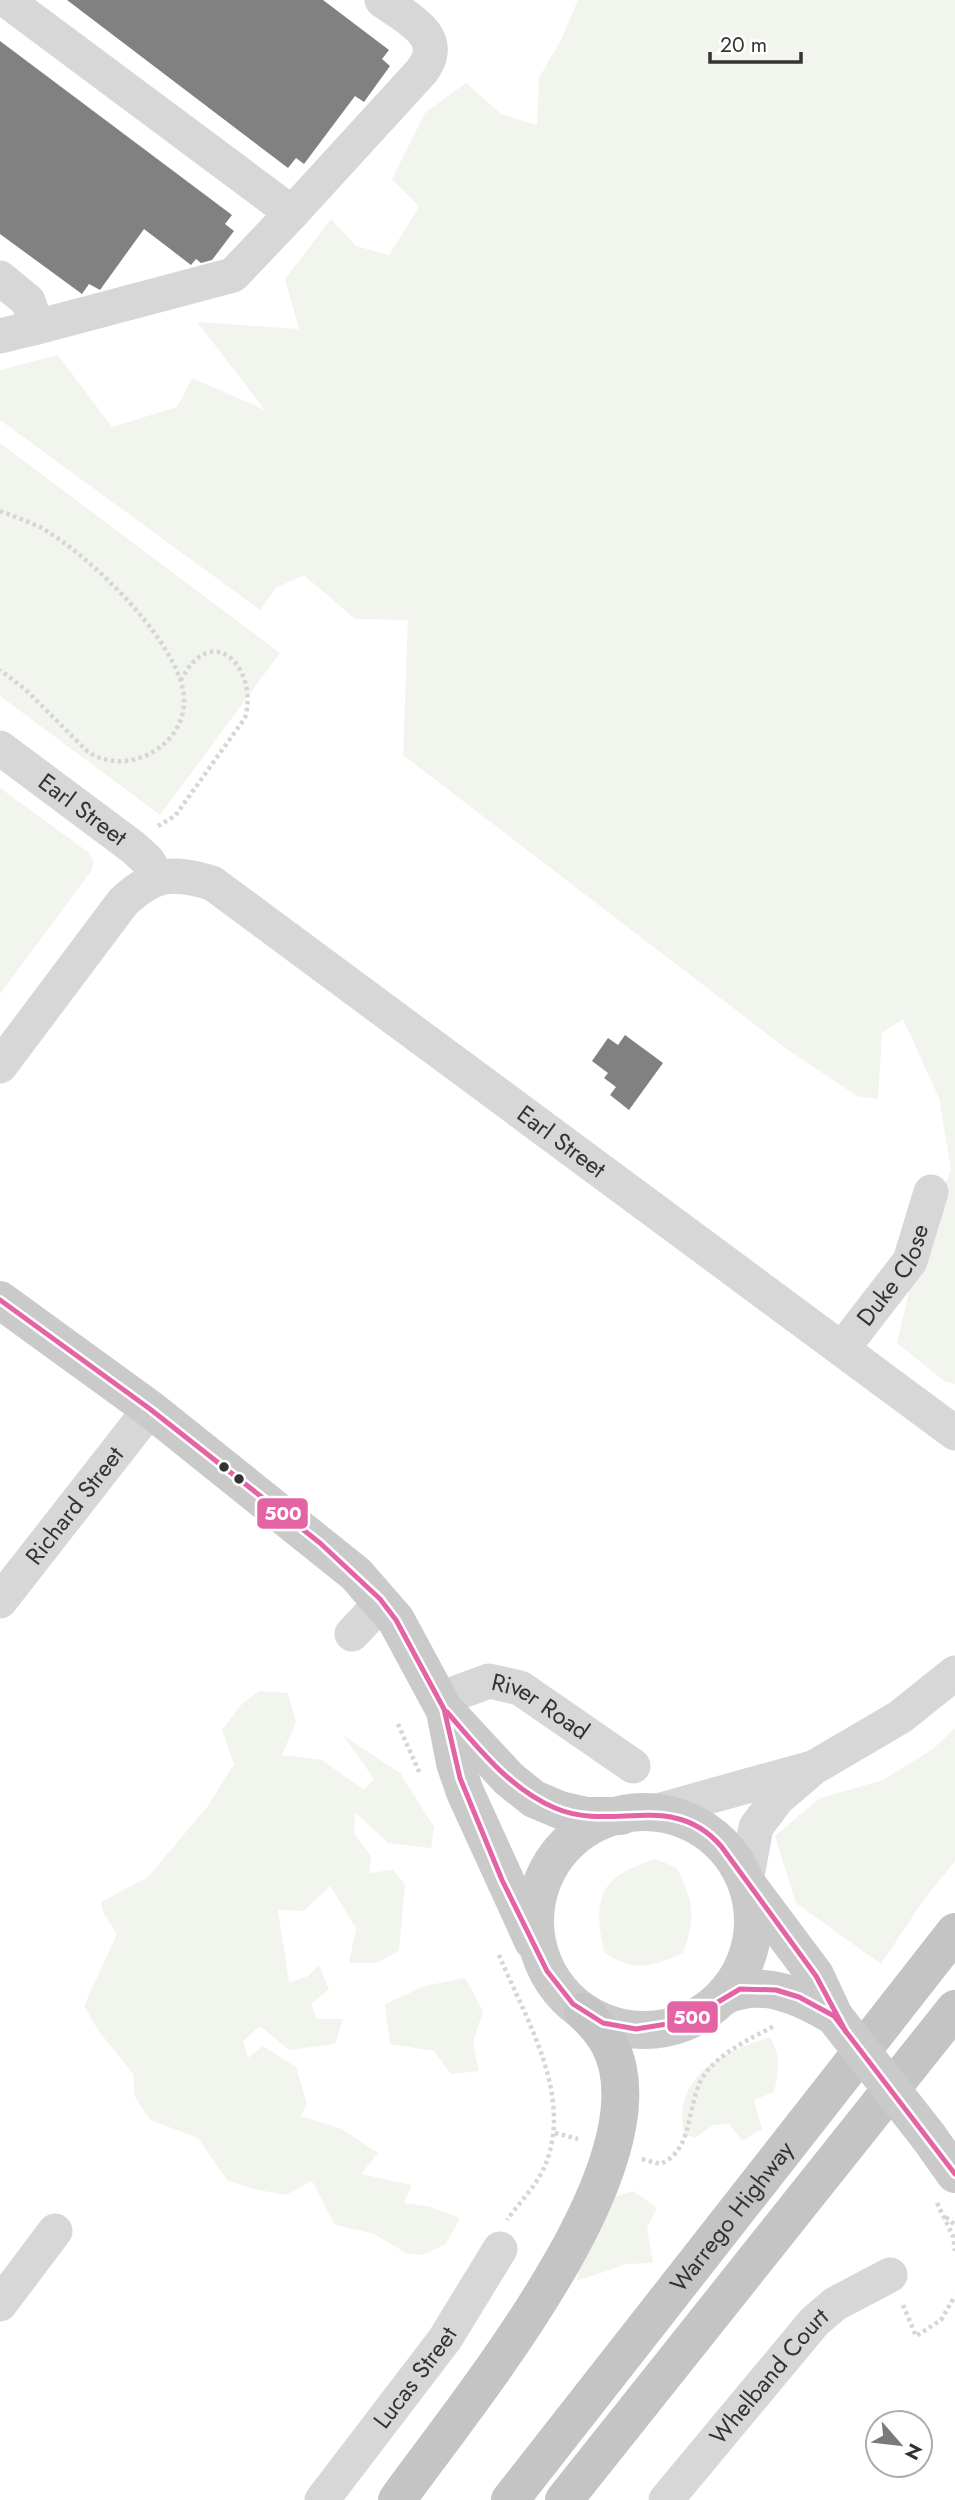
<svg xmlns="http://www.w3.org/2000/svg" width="955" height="2500" font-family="Jost,sans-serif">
  <rect width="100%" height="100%" fill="#fff"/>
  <g fill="#f1f5ed">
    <path d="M578 0H955V1384L944 1381 897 1343 913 1275 951 1169 939 1098 903 1019 882 1033 878 1099 857 1096 788 1050 403 755 408 620 355 619 304 575 276 588 260 610 0 420V370L58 355 112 427 177 407 192 378 265 410 197 322 299 329 285 279 331 219 356 246 389 255 419 207 392 179 425 113 466 83 501 114 537 125 539 78 561 40Z"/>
    <path d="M0 443 280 653 160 815 0 696Z"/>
    <path d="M0 788 88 852 94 861 91 871 0 994Z"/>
    <path d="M259 1691 288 1693 296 1722 282 1755 322 1760 364 1790 374 1779 343 1735 400 1773 434 1827 431 1848 388 1843 355 1812 354 1834 371 1856 369 1873 393 1870 405 1885 399 1951 376 1963H349L356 1928 330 1886 304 1911 278 1910 289 1983 308 1976 319 1965 329 1989 311 2004 317 2019H343L335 2044 289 2050 260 2026 243 2041 248 2058 263 2046 296 2067 307 2104 301 2116 342 2129 378 2153 361 2174 412 2185 404 2203 431 2207 460 2218 446 2244 423 2255 406 2253 372 2233 335 2225 312 2181 286 2195 253 2189 227 2180 198 2138 150 2120 135 2097 133 2074 98 2030 84 2006 117 1934 104 1914 101 1902 148 1877 208 1806 234 1764 222 1730 242 1704Z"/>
    <path d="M955 1728V1861L923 1901 881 1964 796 1903 775 1836 820 1798 883 1780 933 1749Z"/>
    <path d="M656 1859 677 1868C694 1904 696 1916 683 1953 652 1967 633 1973 604 1952 592 1897 600 1876 656 1859Z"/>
    <path d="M465 1978 483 2011 473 2042 479 2071 451 2074 434 2051 390 2044 385 2004 425 1986Z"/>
    <path d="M770 2037C781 2056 779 2071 774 2092L754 2100 762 2129 742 2141 729 2124 713 2125 695 2138 684 2134C672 2076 722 2052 770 2037Z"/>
    <path d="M633 2191 657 2208 647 2228 653 2263 627 2264 577 2281 581 2255 613 2197Z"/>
  </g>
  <g fill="#818181">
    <path d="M67 0H323L389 50 382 59 390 66 364 102 355 96 304 164 296 158 288 168Z"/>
    <path d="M0 41 232 215 225 224 234 231 212 260 201 263 196 259 191 265 144 229 100 290 89 284 82 294 0 234Z"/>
    <path d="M625 1035 663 1063 629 1110 610 1095 616 1087 604 1078 608 1073 592 1061 608 1038 618 1045Z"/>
  </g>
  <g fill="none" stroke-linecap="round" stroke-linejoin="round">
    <g stroke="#d6d6d6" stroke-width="4.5" stroke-dasharray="3.5 3.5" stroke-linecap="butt">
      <path d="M0 511C13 516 27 521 40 527 88 554 172 635 183 690 193 743 128 780 87 751L25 689 0 670"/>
      <path d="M158 826 175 816 245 718C259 669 212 617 180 682"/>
      <path d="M398 1724 420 1774"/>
      <path d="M499 1955C526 2020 575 2097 544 2168 536 2186 519 2203 507 2220"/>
      <path d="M555 2133 578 2139"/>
      <path d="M642 2159 660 2164C697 2149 684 2100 707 2071 725 2050 750 2039 774 2026"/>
      <path d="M937 2203 953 2236 955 2251"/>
      <path d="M946 2217 955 2225"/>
      <path d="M903 2305 916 2336 941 2320 955 2296"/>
    </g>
    <g stroke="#d7d7d7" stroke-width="35">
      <path d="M6 0 292 213 421 72C449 37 408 19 382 0"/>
      <path d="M0 278 28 301 37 327 233 275 292 213"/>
      <path d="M0 336 37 327"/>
      <path id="s1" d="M0 748 134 848 148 861 157 877"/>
      <path id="s2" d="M0 1066 123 902C154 873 172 871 212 883L955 1433"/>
      <path id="s3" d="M842 1349 910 1261 931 1192"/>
      <path id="s4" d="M0 1601 150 1409"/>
      <path d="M352 1634 382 1602"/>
      <path id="s5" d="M440 1699 489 1681 520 1688 633 1766"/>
      <path d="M650 1813 808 1769"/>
      <path d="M746 1881 756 1827 777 1799 813 1768 900 1717 955 1673"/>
      <path d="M0 2304 55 2231"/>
      <path id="s6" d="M322 2500 445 2339 500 2249"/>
      <path id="s7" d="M666 2500 814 2322 835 2304 890 2275"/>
    </g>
    <g stroke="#cacaca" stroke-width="38">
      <path d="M0 1300 150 1409 356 1574 396 1620 444 1709 509 1779 534 1799 560 1810 586 1816H621"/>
      <path d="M445 1711 455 1763 465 1792 533 1941"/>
      <circle cx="644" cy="1921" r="109"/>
      <path d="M750 1888 815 1975 834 2016"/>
      <path d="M724 1996C762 1978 800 1996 834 2016"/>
      <path d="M928 2136 955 2174"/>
    </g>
    <g stroke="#c4c4c4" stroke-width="38">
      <path d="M397 2500C466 2404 643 2191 618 2069 613 2045 601 2028 583 2012"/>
      <path id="s8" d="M510 2500 955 1932"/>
      <path d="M564 2500 955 2009"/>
    </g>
    <path stroke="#cacaca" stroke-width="38" d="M834 2016 928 2136"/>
    <g stroke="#fff" stroke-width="10">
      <g id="bus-1">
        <path d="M0 1300 150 1409 320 1543 380 1599 396 1620 444 1709 460 1778 502 1880 547 1971 573 2004 603 2023 636 2029 686 2021 740 1989 776 1990 799 1997 834 2016 955 2174"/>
        <path d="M447 1712C478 1748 510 1789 555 1808 613 1833 672 1790 721 1846L816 1976 846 2032"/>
      </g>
    </g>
    <use href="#bus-1" stroke="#e463a4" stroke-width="5"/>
  </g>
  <g fill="#333" stroke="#fff" stroke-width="2.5">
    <circle cx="224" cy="1467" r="6"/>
    <circle cx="239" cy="1479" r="6"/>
  </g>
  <g text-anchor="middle" stroke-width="7" stroke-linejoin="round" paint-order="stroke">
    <g font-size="24" fill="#333" stroke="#fff">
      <text dy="8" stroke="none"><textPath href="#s1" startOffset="103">Earl Street</textPath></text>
      <text dy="8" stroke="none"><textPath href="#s2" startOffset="737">Earl Street</textPath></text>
      <text dy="8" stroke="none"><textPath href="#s3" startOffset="91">Duke Close</textPath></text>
      <text dy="8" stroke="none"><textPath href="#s4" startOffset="121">Richard Street</textPath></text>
      <text dy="8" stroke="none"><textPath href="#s5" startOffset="110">River Road</textPath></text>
      <text dy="8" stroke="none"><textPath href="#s8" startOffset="360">Warrego Highway</textPath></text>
      <text dy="8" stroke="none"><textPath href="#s6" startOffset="154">Lucas Street</textPath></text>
      <text dy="8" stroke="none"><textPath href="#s7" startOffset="161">Whelband Court</textPath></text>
    </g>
  </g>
  <g stroke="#fff" stroke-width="2.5">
    <rect x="256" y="1497" width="53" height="33" rx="7" fill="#e463a4"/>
    <rect x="666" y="2000" width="53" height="34" rx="7" fill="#e463a4"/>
  </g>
  <g font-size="19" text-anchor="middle" font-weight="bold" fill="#fff">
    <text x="283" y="1520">500</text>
    <text x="692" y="2024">500</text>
  </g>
  <g transform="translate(899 2444) rotate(118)"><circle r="33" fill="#ffffff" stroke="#adadad" stroke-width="2"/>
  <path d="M0-5L12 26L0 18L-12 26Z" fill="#7a7a7a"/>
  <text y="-10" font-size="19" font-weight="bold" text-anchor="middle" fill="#333333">N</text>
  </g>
  <path d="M710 52v10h91v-10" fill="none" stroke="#333333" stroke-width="3.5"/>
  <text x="720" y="52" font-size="21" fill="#333333" stroke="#ffffff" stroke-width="5" paint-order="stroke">20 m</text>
</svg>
